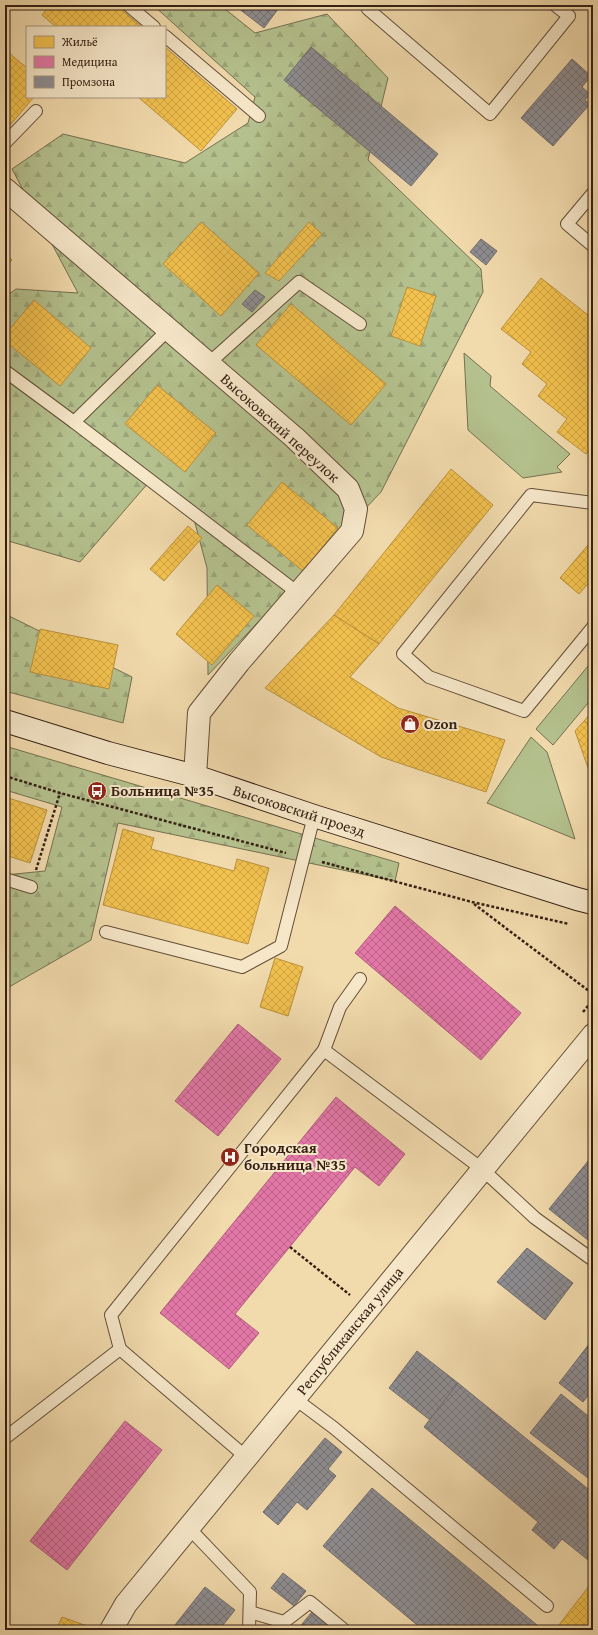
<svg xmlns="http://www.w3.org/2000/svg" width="598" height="1635" font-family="'Gentium Book Plus',serif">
  <defs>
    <pattern id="forest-firs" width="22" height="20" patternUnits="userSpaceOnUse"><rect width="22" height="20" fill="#b4c18e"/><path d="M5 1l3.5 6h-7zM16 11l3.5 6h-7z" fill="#9ba579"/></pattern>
    <pattern id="homes-cross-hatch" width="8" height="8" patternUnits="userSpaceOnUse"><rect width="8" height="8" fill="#f2c14e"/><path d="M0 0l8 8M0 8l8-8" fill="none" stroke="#d0a543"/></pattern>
    <pattern id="health-cross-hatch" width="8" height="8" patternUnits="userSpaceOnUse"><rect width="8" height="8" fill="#e377a8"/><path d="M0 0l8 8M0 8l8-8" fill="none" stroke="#b96187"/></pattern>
    <pattern id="industry-cross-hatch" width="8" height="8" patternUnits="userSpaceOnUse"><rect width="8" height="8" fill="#8d8d92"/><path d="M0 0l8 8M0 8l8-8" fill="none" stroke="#747376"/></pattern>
  </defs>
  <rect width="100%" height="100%" fill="#f1daac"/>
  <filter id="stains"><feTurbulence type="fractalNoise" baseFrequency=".005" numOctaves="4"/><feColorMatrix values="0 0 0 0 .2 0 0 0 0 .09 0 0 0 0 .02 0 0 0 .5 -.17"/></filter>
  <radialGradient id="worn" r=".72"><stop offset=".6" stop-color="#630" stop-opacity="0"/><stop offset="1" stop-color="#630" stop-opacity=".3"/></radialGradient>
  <g fill="#b4c18e" stroke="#747050">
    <path d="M464 353 491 376 490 386 570 454 557 467 562 472 523 478 468 430Z"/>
    <path d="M593 660V697L553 745 536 729Z"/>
    <path d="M531 737 547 752 575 839 487 803Z"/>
  </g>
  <g fill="url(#forest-firs)" stroke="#747050">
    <path d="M153 5H220L255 33 327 14 388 78 368 160 481 269 483 292 381 492 208 675 207 568 192 512 149 482 80 562 5 540V297L16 289 78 293 12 169 63 134 185 163 248 123 255 97Z"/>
    <path d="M5 614 132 677 123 723 5 691Z"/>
    <path d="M5 746 399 863 395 881 118 823 91 940 9 987 5 997V875L45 871 62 807 5 790Z"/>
  </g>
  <g fill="url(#homes-cross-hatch)" stroke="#b9903c">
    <path d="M50 5H116L142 27H56L42 15Z"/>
    <path d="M165 47 237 109 201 151 138 97H165Z"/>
    <path d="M9 53 27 68V97H34L5 131V57Z"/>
    <path d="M201 222 259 273 221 316 163 264Z"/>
    <path d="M309 222 322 234 279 281 265 273Z"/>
    <path d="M5 253 12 260 5 268Z"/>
    <path d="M541 278 593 319V444L586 454 557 432 567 419 538 396 547 384 522 364 531 352 501 329Z"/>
    <path d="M407 287 436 296 420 346 391 336Z"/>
    <path d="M34 300 91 348 60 386 5 341V335Z"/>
    <path d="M291 304 386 384 351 425 256 345Z"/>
    <path d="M157 385 216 433 185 472 125 424Z"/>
    <path d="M451 469 493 505 379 644 334 615Z"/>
    <path d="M282 482 338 528 303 571 247 525Z"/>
    <path d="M188 526 202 538 164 581 150 569Z"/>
    <path d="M588 545 593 550V578L579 594 560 578Z"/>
    <path d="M217 585 254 616 212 665 176 634Z"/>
    <path d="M334 615 379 644 350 677 398 708 505 740 486 792 381 757 265 688Z"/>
    <path d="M40 629 118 645 109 689 30 672Z"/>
    <path d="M593 711V728L584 721Z"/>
    <path d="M584 721 593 728V782L575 731Z"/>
    <path d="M5 797 47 810 30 863 5 855Z"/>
    <path d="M123 829 154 838 151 849 234 871 237 859 269 868 248 944 103 905Z"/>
    <path d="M275 958 303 967 288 1016 260 1007Z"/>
    <path d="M593 1581V1630H555Z"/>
    <path d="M62 1617 93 1628 92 1630H56Z"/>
  </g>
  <g fill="url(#health-cross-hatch)" stroke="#ae5d7b">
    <path d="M395 906 521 1013 481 1060 355 953Z"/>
    <path d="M238 1024 281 1059 218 1136 175 1101Z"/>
    <path d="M336 1097 405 1154 379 1186 355 1167 235 1314 259 1333 229 1369 160 1313Z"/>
    <path d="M125 1421 162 1450 67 1570 30 1541Z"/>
  </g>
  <g fill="url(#industry-cross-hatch)" stroke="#726c6c">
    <path d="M234 5H281L264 28Z"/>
    <path d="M311 47 438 154 411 186 284 80Z"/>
    <path d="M572 59 591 76 582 87 590 94 585 100 590 104 553 146 521 118Z"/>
    <path d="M481 239 497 251 486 265 470 252Z"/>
    <path d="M255 290 265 297 252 312 242 304Z"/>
    <path d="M593 1155V1244L549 1209Z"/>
    <path d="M527 1248 573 1283 545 1320 497 1282Z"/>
    <path d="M593 1339V1389L583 1402 559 1383Z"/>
    <path d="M417 1351 458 1383 430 1420 389 1388Z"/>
    <path d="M458 1383 593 1493V1564L562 1539 554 1549 532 1530 538 1522 424 1427Z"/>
    <path d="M561 1394 593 1420V1482L530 1433Z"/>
    <path d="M325 1438 342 1452 328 1469 336 1476 307 1510 297 1502 278 1525 263 1512Z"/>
    <path d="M372 1488 543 1630H423L323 1546Z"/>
    <path d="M283 1573 306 1591 294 1606 271 1588Z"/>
    <path d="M205 1587 235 1610 219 1630H171Z"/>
    <path d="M312 1612 333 1630H297Z"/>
  </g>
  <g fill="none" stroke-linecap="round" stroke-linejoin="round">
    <g stroke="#634e38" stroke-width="14">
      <g id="lane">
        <path d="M128 5 154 27"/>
        <path d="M370 5 368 9 490 114 569 16 555 5"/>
        <path d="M165 36 259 116"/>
        <path d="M5 143 36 111"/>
        <path d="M593 193 567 224 593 246"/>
        <path d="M208 364 299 282 360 324"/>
        <path d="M5 371 74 422 169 329"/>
        <path d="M74 422 298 593"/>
        <path d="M593 503 531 495 403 654 429 677 524 711 593 627"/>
        <path d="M5 879 31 887"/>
        <path d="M106 932 242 967 281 946 314 816"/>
        <path d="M324 1050 340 1007 360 979"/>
        <path d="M120 1349 246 1457"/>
        <path d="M294 1398 334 1428 547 1606"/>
        <path d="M5 1438 120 1349 111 1315 324 1050 482 1169 535 1218 593 1260"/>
        <path d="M188 1527 250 1592 249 1630"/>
        <path d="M250 1612 284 1622 310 1602 344 1630"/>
      </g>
    </g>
    <g stroke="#634e38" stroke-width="24">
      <g id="street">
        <path d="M5 189 295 438 348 489 356 509 352 531 239 662 199 713 195 776"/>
        <path d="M111 1630 126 1604 593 1035"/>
      </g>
    </g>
    <g stroke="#341f12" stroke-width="24">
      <path id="secondary" d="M5 721 108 753 195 776 314 816 577 899 593 903"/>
    </g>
    <g stroke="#341f12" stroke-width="2.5" stroke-dasharray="3 2" stroke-linecap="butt">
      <path d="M5 9 8 5"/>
      <path d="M5 776 60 793 286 853"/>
      <path d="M322 862 472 902 569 924"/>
      <path d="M36 870 60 793"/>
      <path d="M474 904 593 994"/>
      <path d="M583 1012 593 1000"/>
      <path d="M290 1247 350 1295"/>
    </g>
    <use href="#lane" stroke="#f6e7c9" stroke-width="12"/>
    <use href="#street" stroke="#f6e7c9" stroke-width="22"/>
    <use href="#secondary" stroke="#f6e7c9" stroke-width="22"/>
  </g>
  <defs>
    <g id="shop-disc" transform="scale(1)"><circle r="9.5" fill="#8f2418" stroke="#f6e7c9"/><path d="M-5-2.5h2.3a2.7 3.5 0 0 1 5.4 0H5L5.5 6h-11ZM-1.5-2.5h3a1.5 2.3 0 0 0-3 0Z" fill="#fff"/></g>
    <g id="bus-disc" transform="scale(1)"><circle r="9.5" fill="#8f2418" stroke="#f6e7c9"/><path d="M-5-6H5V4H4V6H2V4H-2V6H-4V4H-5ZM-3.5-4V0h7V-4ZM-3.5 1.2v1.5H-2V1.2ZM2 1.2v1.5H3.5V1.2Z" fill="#fff"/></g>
    <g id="hospital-disc" transform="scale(1)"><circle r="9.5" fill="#8f2418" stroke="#f6e7c9"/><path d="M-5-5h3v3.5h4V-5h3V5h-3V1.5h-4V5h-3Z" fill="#fff"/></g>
  </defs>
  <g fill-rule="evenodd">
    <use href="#shop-disc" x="410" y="724"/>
    <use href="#bus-disc" x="97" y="791"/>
    <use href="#hospital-disc" x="230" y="1157"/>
  </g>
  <g text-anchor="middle" stroke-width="4" stroke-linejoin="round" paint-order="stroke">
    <g font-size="15" fill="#341f12" stroke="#f6e7c9">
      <text transform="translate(280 428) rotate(42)" y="5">Высоковский переулок</text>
      <text transform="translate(299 811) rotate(18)" y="5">Высоковский проезд</text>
      <text transform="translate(350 1331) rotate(-51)" y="5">Республиканская улица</text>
    </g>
    <g font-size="15" font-weight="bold" fill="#341f12" stroke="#f6e7c9" text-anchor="start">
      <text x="424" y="729">Ozon</text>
      <text x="111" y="796">Больница №35</text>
      <text x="244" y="1153">Городская<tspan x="244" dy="17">больница №35</tspan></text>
    </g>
  </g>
  <rect width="598" height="1635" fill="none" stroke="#f1daac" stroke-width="20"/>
  <rect x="6" y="6" width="586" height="1623" fill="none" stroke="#341f12" stroke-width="2"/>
  <rect x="10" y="10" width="578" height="1615" fill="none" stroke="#341f12"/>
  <rect x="26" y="26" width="140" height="72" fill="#f6e7c9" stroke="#a89780"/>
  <rect x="34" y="36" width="20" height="12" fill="#f2c14e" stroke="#a89780"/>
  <text x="62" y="46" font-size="12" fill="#341f12">Жильё</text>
  <rect x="34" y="56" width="20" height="12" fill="#e377a8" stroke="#a89780"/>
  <text x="62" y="66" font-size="12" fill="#341f12">Медицина</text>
  <rect x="34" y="76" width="20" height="12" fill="#8d8d92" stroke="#a89780"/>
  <text x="62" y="86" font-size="12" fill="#341f12">Промзона</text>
  <rect width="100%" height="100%" filter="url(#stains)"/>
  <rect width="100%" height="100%" fill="url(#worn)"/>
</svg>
